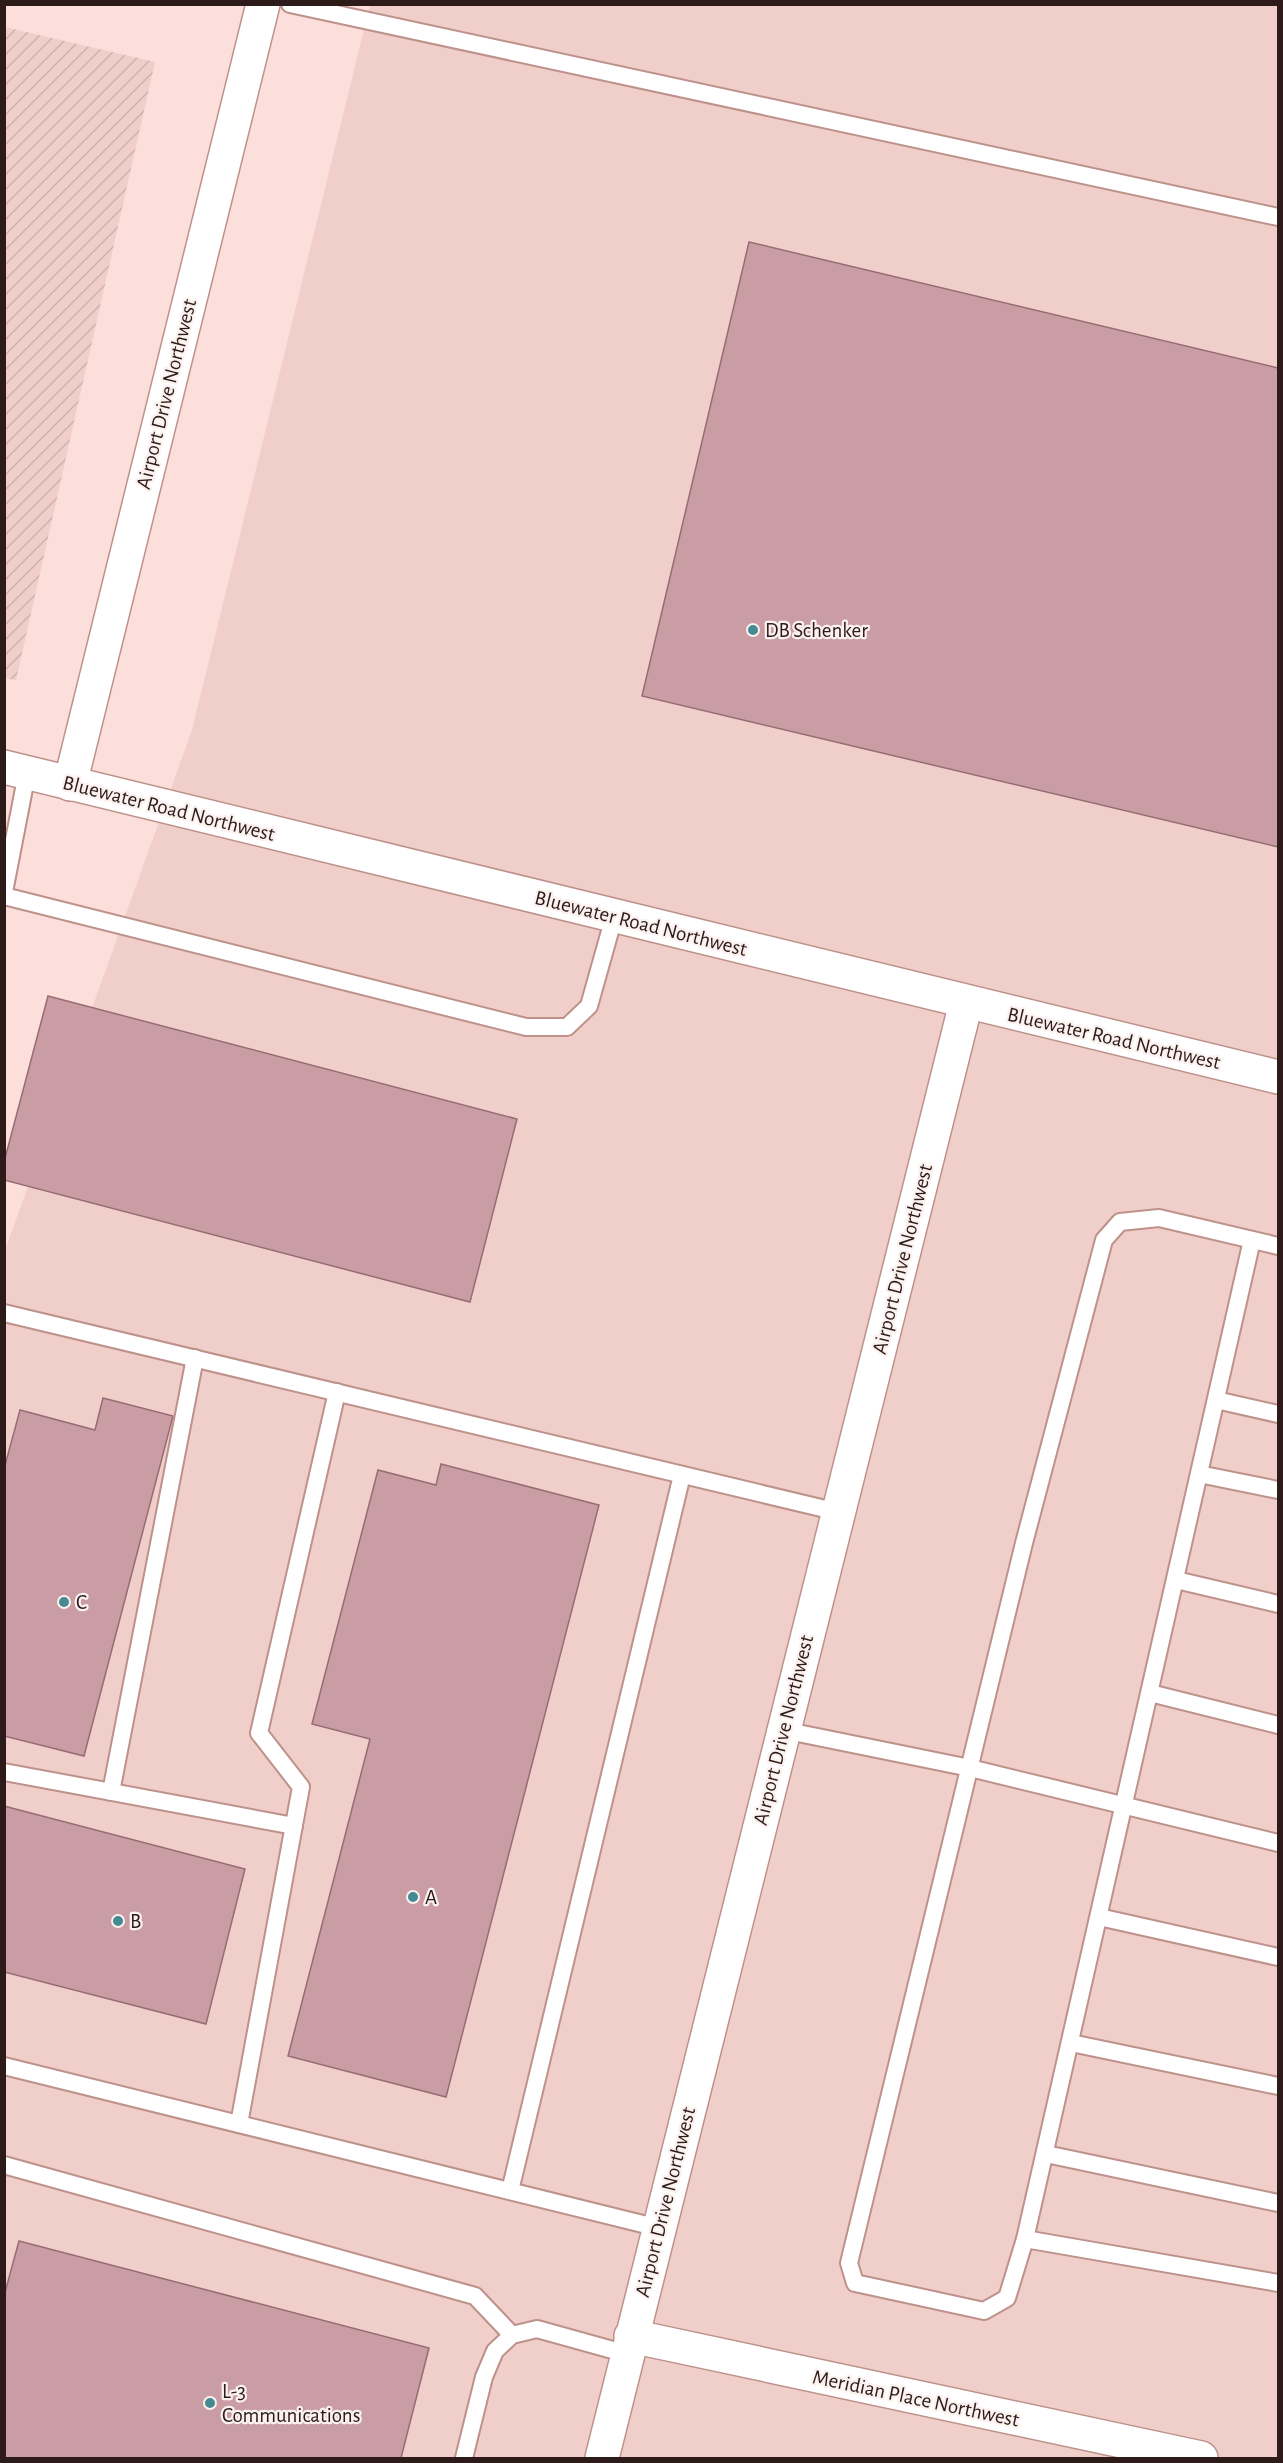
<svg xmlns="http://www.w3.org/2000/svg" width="1283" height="2463" font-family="'Alegreya Sans',sans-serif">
  <defs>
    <pattern id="industrial-furrows" width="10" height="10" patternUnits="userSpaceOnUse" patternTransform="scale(1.5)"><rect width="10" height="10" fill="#f0cfca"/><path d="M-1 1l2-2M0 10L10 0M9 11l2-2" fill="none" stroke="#ceb1ad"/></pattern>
  </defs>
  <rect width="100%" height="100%" fill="#fcdeda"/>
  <path fill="#f0cfca" d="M370 5H1278V2458H5L4 1253 192 730Z"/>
  <path fill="url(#industrial-furrows)" d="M5 27 155 62 16 680 4 678Z"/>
  <g fill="#ca9ca4" stroke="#976c74" stroke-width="1.5">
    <path d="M749 242 1278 368V847L642 696Z"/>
    <path d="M48 996 517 1119 470 1302 4 1180V1162Z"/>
    <path d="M103 1398 173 1416 84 1756 4 1736V1469L20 1410 95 1430Z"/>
    <path d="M441 1464 599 1505 446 2097 288 2056 370 1739 312 1724 378 1470 436 1485Z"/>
    <path d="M4 1806 245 1869 206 2024 4 1972Z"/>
    <path d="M19 2241 429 2348 401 2458H4V2296Z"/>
  </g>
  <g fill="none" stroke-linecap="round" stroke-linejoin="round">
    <g stroke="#be918b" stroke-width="20">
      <g id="service">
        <path d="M290 4 1278 217"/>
        <path d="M4 892 27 773"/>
        <path d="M4 896 526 1027H567L589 1006 614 917"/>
        <path d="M1278 1246 1159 1218 1120 1222 1104 1240 1024 1543 849 2263 855 2283 984 2311 1007 2298 1025 2239 1278 2283"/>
        <path d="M4 1313 838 1512"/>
        <path d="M1216 1400 1278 1414"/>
        <path d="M1199 1474 1278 1490"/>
        <path d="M1176 1580 1278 1604"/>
        <path d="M1150 1693 1278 1725"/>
        <path d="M783 1730 970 1768 1278 1843"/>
        <path d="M4 1772 294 1826"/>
        <path d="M111 1792 195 1358"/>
        <path d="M1099 1917 1278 1957"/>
        <path d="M1071 2043 1278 2086"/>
        <path d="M4 2066 659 2228"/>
        <path d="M239 2124 301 1787 259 1733 337 1392"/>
        <path d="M1046 2154 1278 2203"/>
        <path d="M4 2165 475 2296 512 2335"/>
        <path d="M510 2191 682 1475"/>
        <path d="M1025 2239 1252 1240"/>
        <path d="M464 2458 484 2377 495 2351 512 2335 537 2329 627 2354"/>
      </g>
    </g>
    <g stroke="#be918b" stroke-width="36">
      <g id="minor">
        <path d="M631 2336 1201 2458"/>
        <path d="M602 2458 966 1003"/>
      </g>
    </g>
    <g stroke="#be918b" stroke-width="36">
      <g id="tertiary">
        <path d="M4 767 1278 1077"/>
        <path d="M70 784 263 4"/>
      </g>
    </g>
    <use href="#service" stroke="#fff" stroke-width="16"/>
    <use href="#minor" stroke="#fff" stroke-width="33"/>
    <use href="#tertiary" stroke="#fff" stroke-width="33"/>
  </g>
  <g fill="#448a93" stroke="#fbf1ef" stroke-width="2">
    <circle cx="753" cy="630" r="6"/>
    <circle cx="64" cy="1602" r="6"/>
    <circle cx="413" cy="1897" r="6"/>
    <circle cx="118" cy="1921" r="6"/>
    <circle cx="210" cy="2403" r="6"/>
  </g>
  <g text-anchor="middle" stroke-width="4.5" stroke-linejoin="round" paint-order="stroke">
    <g font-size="21" fill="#2c1b19" stroke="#fbf1ef">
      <text transform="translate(166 394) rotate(-76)" y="7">Airport Drive Northwest</text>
      <text transform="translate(169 808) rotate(14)" y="7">Bluewater Road Northwest</text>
      <text transform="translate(641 923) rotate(14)" y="7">Bluewater Road Northwest</text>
      <text transform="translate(1114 1038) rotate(13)" y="7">Bluewater Road Northwest</text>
      <text transform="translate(902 1259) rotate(-76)" y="7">Airport Drive Northwest</text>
      <text transform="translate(783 1730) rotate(-76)" y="7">Airport Drive Northwest</text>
      <text transform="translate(665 2202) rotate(-76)" y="7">Airport Drive Northwest</text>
      <text transform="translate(916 2398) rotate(12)" y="7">Meridian Place Northwest</text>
    </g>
    <g font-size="21" fill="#2c1b19" stroke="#fbf1ef" text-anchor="start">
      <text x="765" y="637">DB Schenker</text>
      <text x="76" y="1609">C</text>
      <text x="425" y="1904">A</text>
      <text x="130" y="1928">B</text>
      <text x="222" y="2398">L-3<tspan x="222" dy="24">Communications</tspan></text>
    </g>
  </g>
  <rect width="1283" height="2463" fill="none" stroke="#2c1b19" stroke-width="12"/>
</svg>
